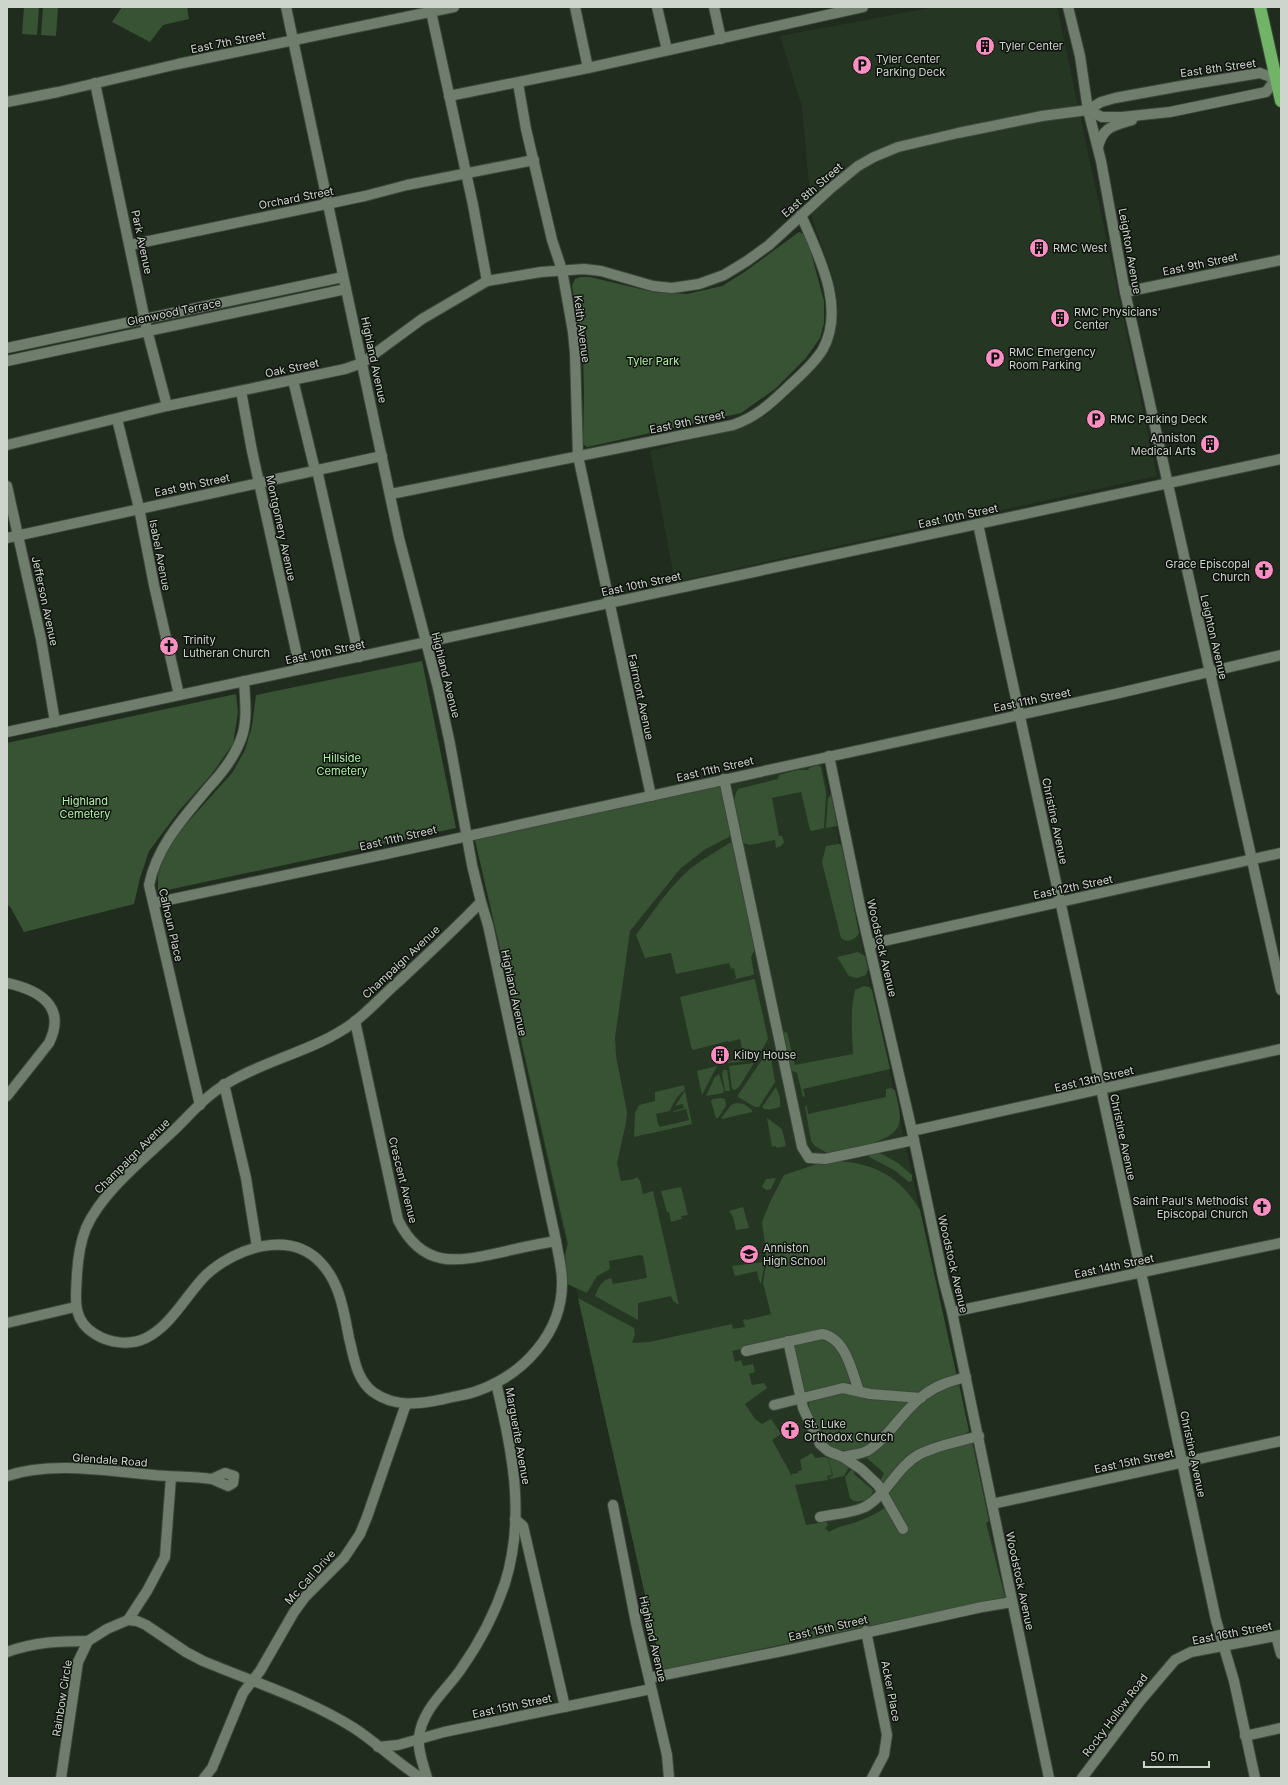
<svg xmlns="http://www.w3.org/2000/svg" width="1288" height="1785" font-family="Inter,sans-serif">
  <rect width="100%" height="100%" fill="#202c1e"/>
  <g fill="#253623">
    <path d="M935 7H1057L1157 476 675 582 650 451 733 428 764 417 789 395 821 355 836 312 833 278 812 218 802 107 780 36Z"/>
    <path d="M822 764 1005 1597 662 1670 475 840Z"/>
  </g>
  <g fill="#385334">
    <path d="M24 7H39L37 35 22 34Z"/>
    <path d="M43 7H58L56 36 41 35Z"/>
    <path d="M122 7H187L189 19 163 25 150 42 112 22Z"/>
    <path d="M799 232 804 234 807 238 824 301V323L820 338 806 358 775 389 741 413 587 447 583 444 584 394 583 348 572 286 575 279 580 277H590L653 292 687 294 722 286 743 273Z"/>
    <path d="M422 661 456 828 158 892V875L165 853 178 833 232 773 245 750 252 726 256 695Z"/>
    <path d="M236 694 238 712 233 744 211 775 179 811 149 851 140 878 134 904 24 932 11 908 7 904V743Z"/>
    <path d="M818 765 821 767 826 793 824 828 812 831 810 830 801 792 772 798 779 836H782L784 842 781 846 776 848 775 840 750 845 742 843C739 827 729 804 738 789L778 779 779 775 797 770H808L809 768Z"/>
    <path d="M720 786 732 830 729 837 704 850 680 869 630 931 615 1038 616 1056 627 1112 626 1123 617 1163 621 1181 634 1179 637 1177 640 1181 643 1194 653 1191 679 1305 673 1301 671 1296 638 1303V1320L595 1296C598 1288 602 1280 611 1278L613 1284 647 1278 643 1256 640 1255 609 1261 610 1269 597 1276 587 1293 567 1284C568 1271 562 1255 568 1244L475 840Z"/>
    <path d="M831 794 837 826 826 828 828 799Z"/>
    <path d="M733 841 756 947 751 957 754 974 753 975 732 980 736 978 734 968 731 969 729 963 676 974 671 953 645 958 636 935C653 912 669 887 691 868 704 858 719 850 733 841Z"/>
    <path d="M839 844 841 845 842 848 859 933C855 940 847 943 841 938L822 862 826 846Z"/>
    <path d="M858 952 865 956 868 969 866 975 857 978 849 976 837 957Z"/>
    <path d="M754 979 755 980 768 1039 756 1060 728 1063V1062L734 1060V1058L741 1057 743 1054 740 1039 729 1042 728 1041 693 1050 691 1046 680 997Z"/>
    <path d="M864 986 869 987 872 990 890 1069 803 1089 805 1096 803 1097 797 1073 791 1070 783 1033 787 1032 795 1065 853 1054C852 1032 850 1011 855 990Z"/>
    <path d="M768 1051 770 1052 775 1082 759 1107H755L738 1097V1095Z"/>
    <path d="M754 1063 739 1087 735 1090 732 1089 729 1066Z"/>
    <path d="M717 1066 702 1095 697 1071Z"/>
    <path d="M723 1070H727L730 1091H725L722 1074Z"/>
    <path d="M719 1074 724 1090 723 1093 706 1096 715 1077Z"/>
    <path d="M684 1085 685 1090C678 1094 672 1105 670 1111L656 1114 658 1124 660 1127 689 1120 686 1109 674 1112 673 1111 684 1108 683 1104 675 1106 685 1091 692 1124 634 1137 635 1113 639 1105 655 1101V1092Z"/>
    <path d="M776 1087 780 1098V1107C774 1108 767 1112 762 1107Z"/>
    <path d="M891 1088 895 1090C897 1100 902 1114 899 1124 893 1145 845 1148 827 1153L815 1146 811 1141 805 1106H807L808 1114 886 1097V1089Z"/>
    <path d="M721 1098 725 1099 726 1106 718 1118H716L711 1101 713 1099Z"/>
    <path d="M736 1103 744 1104 752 1110V1112L722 1119V1117L731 1105Z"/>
    <path d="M767 1118 782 1129 786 1146 777 1148 776 1146 772 1147Z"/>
    <path d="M878 1152 898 1163 912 1175V1181L909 1182 894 1170 869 1157 870 1154Z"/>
    <path d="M838 1161C876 1164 900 1177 920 1210L957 1377 920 1393 866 1389 862 1386C854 1367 846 1334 824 1330L732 1351 735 1362 741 1360 743 1366 753 1364 755 1372 749 1374 752 1385 764 1383 767 1388 745 1404 755 1419 762 1424 771 1419 781 1434 772 1440 792 1476V1474L798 1473V1471L802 1470 800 1460 812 1453 815 1458 823 1457 828 1458 832 1475 827 1476 828 1480 795 1485 806 1525 819 1523 826 1520 828 1525 825 1528 829 1532C838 1526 849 1525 859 1521 870 1517 879 1512 888 1506L894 1516 900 1533 908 1531V1526L903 1523 886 1495 909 1466 921 1457 972 1441 989 1521 986 1523 1005 1597 662 1670 578 1298 634 1328 635 1334 632 1343 649 1342 732 1324 733 1329 745 1327 743 1320 746 1319 747 1320 771 1314 763 1283 767 1260 762 1222 770 1202 784 1175 817 1164Z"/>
    <path d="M776 1178 771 1189 767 1190 762 1187 766 1179Z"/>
    <path d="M681 1187 688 1215 681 1216 682 1219 671 1222 669 1212H667L661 1191Z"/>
    <path d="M743 1207 749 1228 736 1230 733 1217 729 1211Z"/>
    <path d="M765 1262 761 1283H760L757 1271 735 1276 732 1266Z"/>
    <path d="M814 1339H829L842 1356 850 1378 851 1382 849 1384 843 1383 804 1392 794 1344Z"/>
    <path d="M959 1384 969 1431 957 1439 929 1447 884 1485 880 1481 884 1473 867 1458 857 1460 876 1449 918 1404 940 1389Z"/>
    <path d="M838 1392 912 1400C893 1421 870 1459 837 1449 827 1446 823 1440 818 1431 814 1420 806 1411 810 1399Z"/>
    <path d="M828 1456 835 1457 849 1467 844 1476 830 1479 829 1477 833 1476Z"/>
    <path d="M852 1469 854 1471V1474L873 1490C872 1499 862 1503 854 1501L850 1498 845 1477Z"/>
  </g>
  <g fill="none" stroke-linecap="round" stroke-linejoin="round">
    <g stroke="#3c473b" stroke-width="12">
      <g id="minor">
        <path d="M286 7 399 538 438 688 450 744 472 865 481 902 488 925 556 1241C558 1254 562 1268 562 1281 563 1333 523 1375 477 1391 467 1395 455 1396 444 1399 420 1404 395 1408 373 1392 356 1379 354 1357 349 1338 344 1312 340 1283 321 1263 290 1229 235 1248 206 1275 186 1295 172 1325 146 1338 130 1346 109 1343 95 1334 71 1320 76 1297 77 1274 78 1258 80 1243 86 1228 102 1192 143 1160 171 1133 188 1117 205 1096 226 1084 266 1059 315 1051 353 1023 369 1011 383 995 398 982 426 956 454 930 481 902"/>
        <path d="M430 7 473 205 487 281"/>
        <path d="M575 7 588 68"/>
        <path d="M657 7 667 50"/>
        <path d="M714 7 721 39"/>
        <path d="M1068 7 1080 56 1088 110 1101 161 1125 292 1281 990"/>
        <path d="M95 83 147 330 167 406"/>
        <path d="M518 83 526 129 552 240 562 270 573 332 575 353 578 456 651 796"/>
        <path d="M449 96 588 68 863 7"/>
        <path d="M7 102 58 92 178 64 454 7"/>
        <path d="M1098 147C1103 126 1114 126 1132 120"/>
        <path d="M130 245 365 196 407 185 534 160"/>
        <path d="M1125 292 1281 260"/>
        <path d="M7 348 343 277"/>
        <path d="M7 361 346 289"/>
        <path d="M293 380 314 466 317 470 359 657"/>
        <path d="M241 391 252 451 300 669"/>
        <path d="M117 419 139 508 154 585 179 695"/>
        <path d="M7 445 167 406 345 369 362 363 422 319 487 281 541 272 584 269 601 271 653 286 672 288 699 284 724 275 747 261 769 245 830 189 858 166 874 157 898 147 958 133 1042 116 1088 110 1101 102 1115 98 1181 86 1260 73 1276 79 1266 92 1170 112 1122 117H1102L1088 110"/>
        <path d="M7 486 41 639 55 722"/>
        <path d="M391 494 733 425C758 416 771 403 790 385 800 376 816 361 823 349 846 306 818 255 801 215"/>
        <path d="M978 524 1169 1401 1216 1620 1234 1681 1255 1778"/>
        <path d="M7 538 382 456"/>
        <path d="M7 732 1281 459"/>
        <path d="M829 756 860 906 912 1131 944 1282 952 1312 1049 1778"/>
        <path d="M724 779 802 1147 809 1158 825 1159 914 1140"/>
        <path d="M154 903 386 854 1115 694 1281 655"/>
        <path d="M870 944 1281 853"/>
        <path d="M7 983C39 990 67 1006 49 1043L7 1096"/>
        <path d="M355 1021 398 1220C424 1272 460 1261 507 1251 523 1247 539 1244 556 1241"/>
        <path d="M224 1084 246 1178 257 1247"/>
        <path d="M200 1105 149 885C157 846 184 817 209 787 223 772 234 758 241 739 248 721 245 700 244 681"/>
        <path d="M912 1131 1281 1049"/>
        <path d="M952 1312 1281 1243"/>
        <path d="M7 1323 75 1307"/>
        <path d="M788 1341 803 1408 820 1444 828 1451 843 1457 861 1469 878 1485 903 1529"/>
        <path d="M746 1351 822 1334C846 1338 852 1372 859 1391"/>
        <path d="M774 1405 843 1388 870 1394 921 1398"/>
        <path d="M843 1457C851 1455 860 1454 867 1451 887 1440 903 1410 924 1395 937 1385 951 1381 966 1377"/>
        <path d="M225 1473 234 1476 233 1483 228 1486 212 1479Z"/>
        <path d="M7 1476C51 1461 107 1471 153 1475 173 1477 192 1476 212 1479"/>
        <path d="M992 1504 1281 1441"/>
        <path d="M613 1505 636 1623 667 1755 669 1778"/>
        <path d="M820 1517C834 1514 852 1513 865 1507 887 1495 897 1466 920 1454 938 1445 960 1441 979 1436"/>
        <path d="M515 1519 523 1526 565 1707"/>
        <path d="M128 1620 147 1591 165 1557 171 1477"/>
        <path d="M866 1631 887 1735 884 1755 872 1778"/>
        <path d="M1276 1636 1281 1654"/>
        <path d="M7 1652C34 1642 59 1641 88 1641"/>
        <path d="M649 1678 792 1649 982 1607 1012 1602"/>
        <path d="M1245 1736 1281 1728"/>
        <path d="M378 1747 398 1745 444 1732 651 1689"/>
        <path d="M61 1778 78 1662 88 1641 107 1629 128 1620 137 1621 146 1625 186 1652 203 1661C253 1682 308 1699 354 1728 377 1743 397 1763 421 1778"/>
        <path d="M204 1778 212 1768 243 1693 260 1671 294 1612 305 1597 344 1558 360 1534 367 1517 406 1404"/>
        <path d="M427 1778C424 1766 417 1750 419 1737 422 1709 446 1691 461 1669 480 1642 495 1613 505 1583 526 1516 512 1449 496 1383"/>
        <path d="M1082 1778 1141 1700 1175 1660 1191 1652 1281 1635"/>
      </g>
    </g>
    <g stroke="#3c473b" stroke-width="14">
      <path id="highway" d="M1260 7 1281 101"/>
    </g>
    <use href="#minor" stroke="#6e7d6c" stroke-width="10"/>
    <use href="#highway" stroke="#71b367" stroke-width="12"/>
  </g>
  <defs>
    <g id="building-disc" transform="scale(1)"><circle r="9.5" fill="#fc8fc2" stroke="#0e130d"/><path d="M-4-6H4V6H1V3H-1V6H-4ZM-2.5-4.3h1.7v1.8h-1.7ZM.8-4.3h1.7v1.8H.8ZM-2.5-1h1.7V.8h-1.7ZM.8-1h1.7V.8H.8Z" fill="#111"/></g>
    <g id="parking-disc" transform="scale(1)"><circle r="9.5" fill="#fc8fc2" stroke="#0e130d"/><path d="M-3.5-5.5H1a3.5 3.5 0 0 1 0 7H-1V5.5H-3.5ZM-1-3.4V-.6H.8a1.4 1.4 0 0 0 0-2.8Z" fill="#111"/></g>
    <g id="church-disc" transform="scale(1)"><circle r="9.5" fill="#fc8fc2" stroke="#0e130d"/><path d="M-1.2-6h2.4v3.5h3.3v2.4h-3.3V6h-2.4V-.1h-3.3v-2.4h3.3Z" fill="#111"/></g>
    <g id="school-disc" transform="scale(1)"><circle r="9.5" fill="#fc8fc2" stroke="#0e130d"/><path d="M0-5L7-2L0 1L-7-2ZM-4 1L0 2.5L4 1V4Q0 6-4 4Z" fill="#111"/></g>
  </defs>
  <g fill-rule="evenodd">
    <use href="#building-disc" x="985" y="46"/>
    <use href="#parking-disc" x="862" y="65"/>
    <use href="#building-disc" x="1039" y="248"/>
    <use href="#building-disc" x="1060" y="318"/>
    <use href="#parking-disc" x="995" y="358"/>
    <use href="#parking-disc" x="1096" y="419"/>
    <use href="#building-disc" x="1210" y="444"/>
    <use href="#church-disc" x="1264" y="570"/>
    <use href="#church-disc" x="169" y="646"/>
    <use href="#building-disc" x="720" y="1055"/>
    <use href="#church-disc" x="1262" y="1207"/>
    <use href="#school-disc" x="749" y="1254"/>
    <use href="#church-disc" x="790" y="1430"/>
  </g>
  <g text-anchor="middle" stroke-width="3" stroke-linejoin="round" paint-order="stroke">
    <g font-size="11" fill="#cdd5cc" stroke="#0e130d">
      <text transform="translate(228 42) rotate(-11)" y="4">East 7th Street</text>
      <text transform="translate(1218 68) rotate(-8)" y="4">East 8th Street</text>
      <text transform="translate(812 190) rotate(-41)" y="4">East 8th Street</text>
      <text transform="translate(296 198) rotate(-11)" y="4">Orchard Street</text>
      <text transform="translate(142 242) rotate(78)" y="4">Park Avenue</text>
      <text transform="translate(1130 251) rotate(80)" y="4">Leighton Avenue</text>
      <text transform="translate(1200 264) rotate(-12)" y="4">East 9th Street</text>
      <text transform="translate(174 312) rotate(-12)" y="4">Glenwood Terrace</text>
      <text transform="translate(582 329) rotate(83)" y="4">Keith Avenue</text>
      <text transform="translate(374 360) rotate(78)" y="4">Highland Avenue</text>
      <text transform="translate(292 368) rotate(-12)" y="4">Oak Street</text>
      <text transform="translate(687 422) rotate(-12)" y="4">East 9th Street</text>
      <text transform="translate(192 485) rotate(-12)" y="4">East 9th Street</text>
      <text transform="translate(958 516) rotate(-12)" y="4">East 10th Street</text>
      <text transform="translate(281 528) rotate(78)" y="4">Montgomery Avenue</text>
      <text transform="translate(160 555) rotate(79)" y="4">Isabel Avenue</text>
      <text transform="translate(641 584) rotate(-12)" y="4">East 10th Street</text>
      <text transform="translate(45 601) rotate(78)" y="4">Jefferson Avenue</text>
      <text transform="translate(1214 637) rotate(77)" y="4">Leighton Avenue</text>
      <text transform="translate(325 652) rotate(-12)" y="4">East 10th Street</text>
      <text transform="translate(446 675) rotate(76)" y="4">Highland Avenue</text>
      <text transform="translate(641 697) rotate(78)" y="4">Fairmont Avenue</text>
      <text transform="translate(1032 700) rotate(-12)" y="4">East 11th Street</text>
      <text transform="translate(715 769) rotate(-13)" y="4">East 11th Street</text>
      <text transform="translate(1055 821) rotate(78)" y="4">Christine Avenue</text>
      <text transform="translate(398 838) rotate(-13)" y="4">East 11th Street</text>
      <text transform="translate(1073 887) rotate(-12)" y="4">East 12th Street</text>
      <text transform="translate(171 925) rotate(77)" y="4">Calhoun Place</text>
      <text transform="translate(882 948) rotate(77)" y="4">Woodstock Avenue</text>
      <text transform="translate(401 962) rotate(-43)" y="4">Champaign Avenue</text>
      <text transform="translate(514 993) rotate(78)" y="4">Highland Avenue</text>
      <text transform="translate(1094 1079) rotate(-13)" y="4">East 13th Street</text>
      <text transform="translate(1123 1137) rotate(78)" y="4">Christine Avenue</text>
      <text transform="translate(132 1156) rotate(-45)" y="4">Champaign Avenue</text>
      <text transform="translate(403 1180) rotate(76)" y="4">Crescent Avenue</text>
      <text transform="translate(953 1264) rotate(77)" y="4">Woodstock Avenue</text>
      <text transform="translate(1114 1266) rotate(-12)" y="4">East 14th Street</text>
      <text transform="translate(518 1436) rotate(80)" y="4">Marguerite Avenue</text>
      <text transform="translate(1193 1454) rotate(78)" y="4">Christine Avenue</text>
      <text transform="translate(110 1460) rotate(4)" y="4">Glendale Road</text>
      <text transform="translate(1134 1461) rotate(-12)" y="4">East 15th Street</text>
      <text transform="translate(310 1577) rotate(-48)" y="4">Mc Call Drive</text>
      <text transform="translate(1020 1581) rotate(78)" y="4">Woodstock Avenue</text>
      <text transform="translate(828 1628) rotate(-13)" y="4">East 15th Street</text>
      <text transform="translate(1232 1633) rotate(-11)" y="4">East 16th Street</text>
      <text transform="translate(653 1639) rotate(77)" y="4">Highland Avenue</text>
      <text transform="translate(891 1691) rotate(79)" y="4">Acker Place</text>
      <text transform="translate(62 1698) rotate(-81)" y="4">Rainbow Circle</text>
      <text transform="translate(512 1706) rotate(-12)" y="4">East 15th Street</text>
      <text transform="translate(1115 1715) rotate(-53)" y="4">Rocky Hollow Road</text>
    </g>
    <g font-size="11" fill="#cdd5cc" stroke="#0e130d" text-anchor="start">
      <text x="999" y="50">Tyler Center</text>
      <text x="876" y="63">Tyler Center<tspan x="876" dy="13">Parking Deck</tspan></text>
      <text x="1053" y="252">RMC West</text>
      <text x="1074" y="316">RMC Physicians'<tspan x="1074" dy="13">Center</tspan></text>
      <text x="1009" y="356">RMC Emergency<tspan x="1009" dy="13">Room Parking</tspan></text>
      <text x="1110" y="423">RMC Parking Deck</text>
      <text x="1196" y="442" text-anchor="end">Anniston<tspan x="1196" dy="13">Medical Arts</tspan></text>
      <text x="1250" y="568" text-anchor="end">Grace Episcopal<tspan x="1250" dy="13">Church</tspan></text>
      <text x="183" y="644">Trinity<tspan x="183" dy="13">Lutheran Church</tspan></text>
      <text x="734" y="1059">Kilby House</text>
      <text x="1248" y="1205" text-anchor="end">Saint Paul's Methodist<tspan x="1248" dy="13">Episcopal Church</tspan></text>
      <text x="763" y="1252">Anniston<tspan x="763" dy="13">High School</tspan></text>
      <text x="804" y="1428">St. Luke<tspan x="804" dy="13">Orthodox Church</tspan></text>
    </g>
    <g font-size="11" fill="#b2f2a9" stroke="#0e130d">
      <text x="653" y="365">Tyler Park</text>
      <text x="342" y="762">Hillside<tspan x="342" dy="13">Cemetery</tspan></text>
      <text x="85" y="805">Highland<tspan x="85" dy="13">Cemetery</tspan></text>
    </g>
  </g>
  <rect width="1288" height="1785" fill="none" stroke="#cdd5cc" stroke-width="16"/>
  <path d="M1144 1761v6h65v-6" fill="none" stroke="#cdd5cc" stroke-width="2"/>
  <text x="1150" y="1761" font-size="12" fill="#cdd5cc" stroke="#0e130d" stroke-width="3" paint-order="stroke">50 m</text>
</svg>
